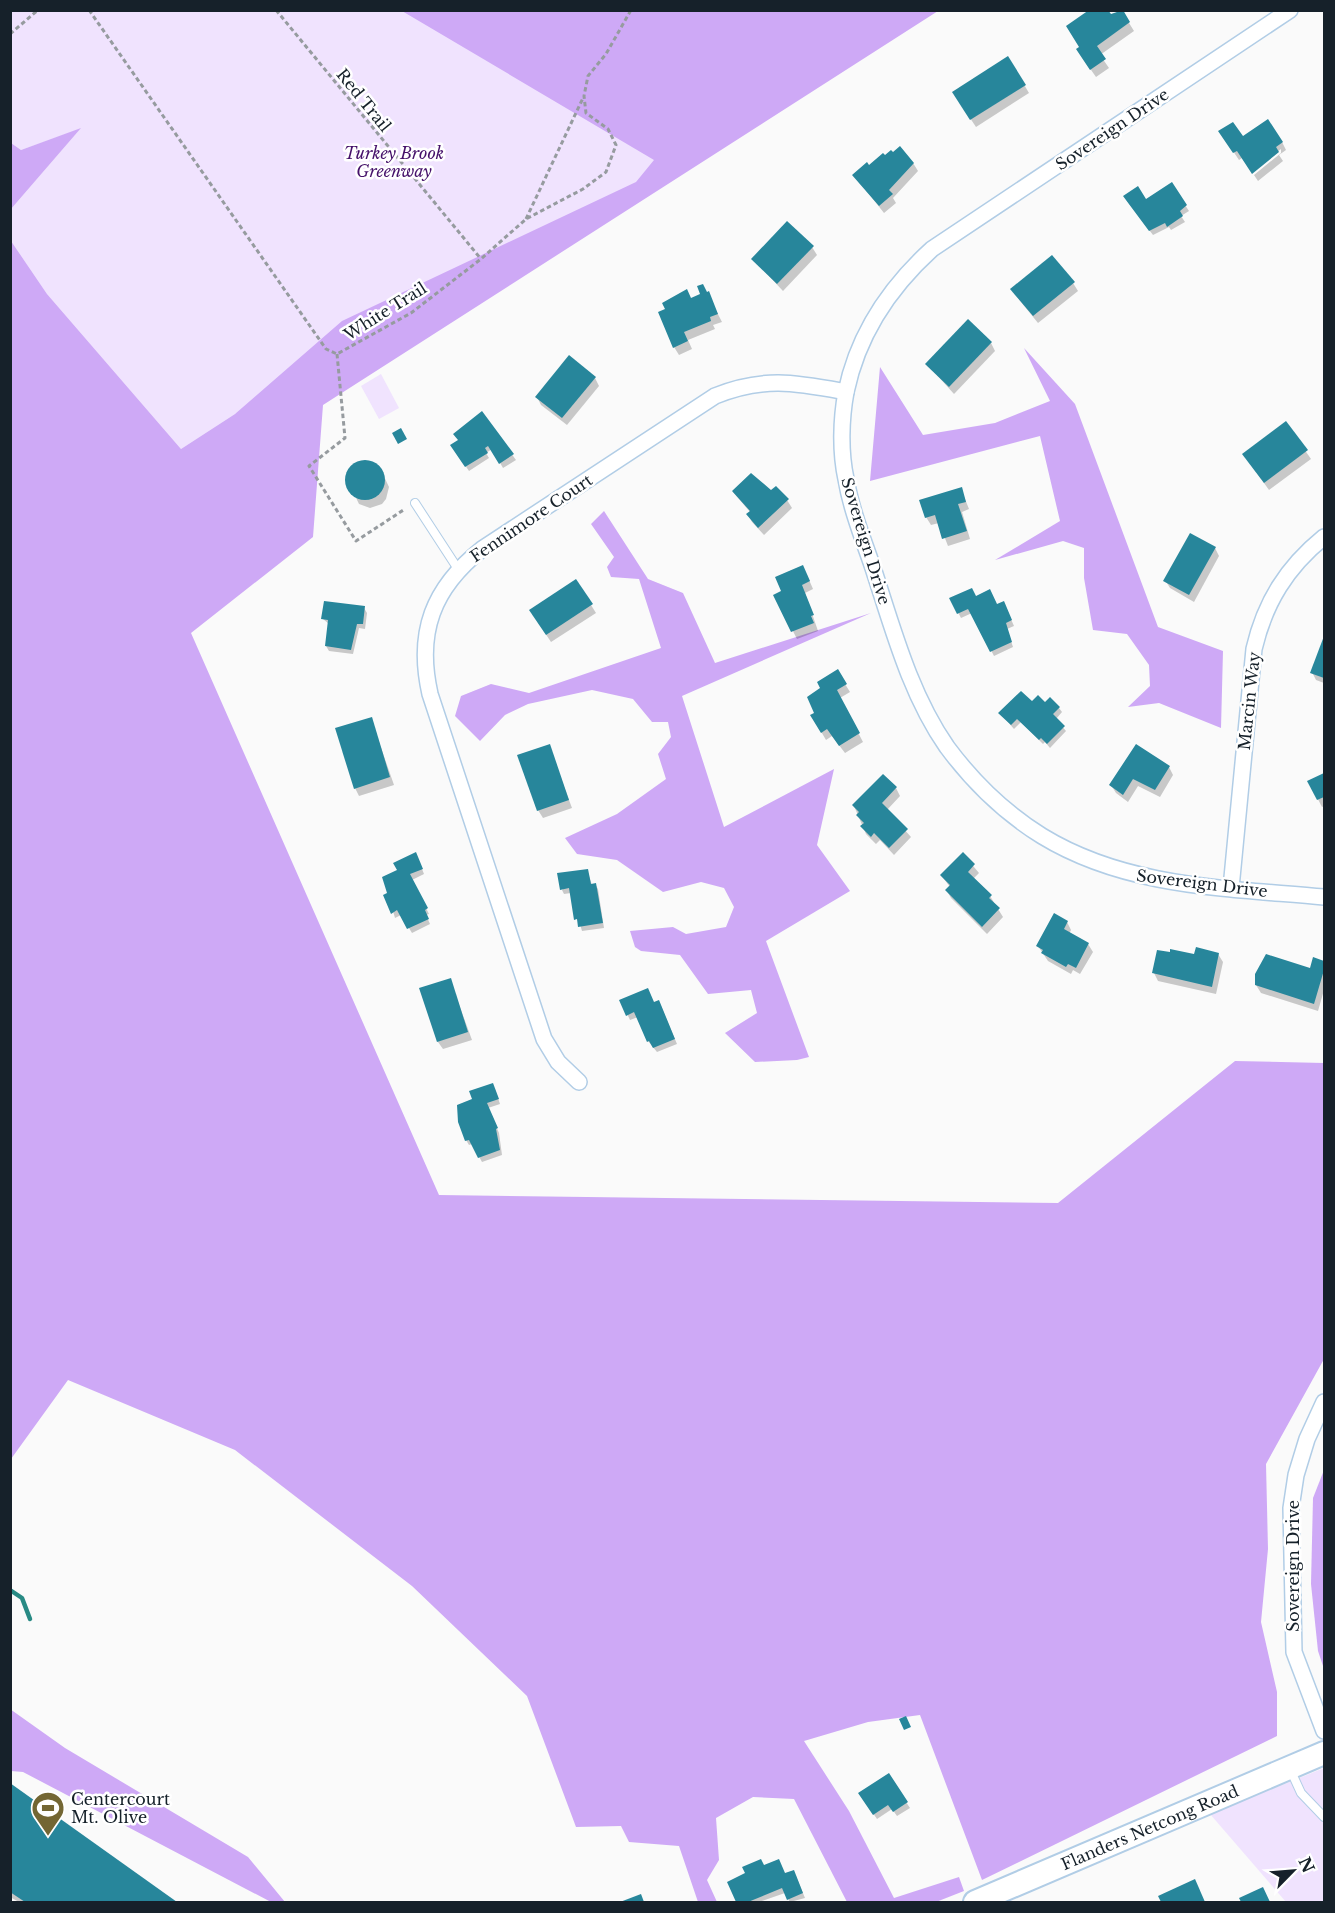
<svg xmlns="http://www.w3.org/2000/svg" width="1335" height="1913" font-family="'Libre Baskerville',serif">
  <rect width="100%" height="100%" fill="#fafafa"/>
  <g fill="#f0e3fe">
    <path d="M10 11H909L351 372 235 414 181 449 47 294 11 241V209L80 129 21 150 11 143Z"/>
    <path d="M381 374 399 408 379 419 361 386Z"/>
    <path d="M1324 1768V1902H1286L1210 1814Z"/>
  </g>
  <g fill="#cea9f6">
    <path d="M402 11H938L323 405 313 537 191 633 439 1195 1058 1203 1235 1061 1324 1063V1359L1266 1464 1268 1549 1261 1622 1277 1692V1736L982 1880 920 1715 868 1722 804 1741 849 1811 894 1898 959 1877 964 1891 936 1902H847L794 1799 753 1797 716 1818 719 1860 707 1880 717 1902H698L679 1846 629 1842 621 1826 576 1827 527 1696 412 1586 235 1450 68 1380 11 1459V241L47 294 181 449 235 414 342 321 636 182 654 160Z"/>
    <path d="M81 128 11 209V143L21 150Z"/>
    <path d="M1024 348 1075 404 1158 627 1223 651 1221 728 1159 703 1128 707 1150 686 1149 665 1127 634 1093 630 1084 578V548L1063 541 995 560 1060 521 1040 436 870 481 880 367 923 435 995 423 1050 401Z"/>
    <path d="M604 511 648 579 683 593 715 663 871 613 682 696 724 827 834 769 817 845 850 891 766 941 809 1057 797 1060 755 1062 725 1033 757 1013 751 990 708 994 680 955 641 951 635 947 630 931 673 927 686 934 726 927 734 907 724 888 701 882 663 892 617 860 577 854 565 838 617 814 666 779 658 754 671 737 668 722H652L633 699 592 690 528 704 505 715 480 741 455 716 461 696 491 684 529 693 661 648 639 579 611 577 607 567 614 557 591 524Z"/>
    <path d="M1324 1470V1669L1318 1651 1311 1584 1313 1498Z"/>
    <path d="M10 1709 65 1748 248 1857 285 1902H271L23 1772 11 1771Z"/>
  </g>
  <g fill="#0003">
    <path d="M1121 10 1134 31 1100 55 1109 68 1096 77 1082 57 1110 16Z"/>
    <path d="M1008 58 1029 93 976 127 958 100Z"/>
    <path d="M1242 138 1282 142 1286 150 1279 155 1283 161 1258 181 1254 175 1281 153V149L1252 172 1242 158 1239 160 1225 139Z"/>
    <path d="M913 163 918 171 893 198 896 203 884 213 854 175 869 167Z"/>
    <path d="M1171 184 1189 211 1181 216 1185 222 1171 230 1169 227 1153 235 1127 201H1146Z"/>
    <path d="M812 247 817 255 783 291 753 259Z"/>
    <path d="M1073 283 1078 291 1038 323 1017 297Z"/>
    <path d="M707 293 722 322 713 325 715 329 688 340 692 349 679 355 674 347 691 300Z"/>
    <path d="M991 343 995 351 954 394 927 364Z"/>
    <path d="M595 378 599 386 567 425 541 405 537 397Z"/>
    <path d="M482 413 516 460 503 468 492 449 486 453 489 458 469 471 452 446 459 441Z"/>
    <path d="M1286 423 1311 459 1269 490 1249 462Z"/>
    <path d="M367 461 379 466 389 487 386 499 382 504 370 508 359 504 347 479 355 464Z"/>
    <path d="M961 489 969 509 962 512 970 539 948 546 939 523 931 525 926 517Z"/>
    <path d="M733 492H771L787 500 792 508 764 535 752 522 748 515 750 512Z"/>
    <path d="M1215 548 1219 556 1194 602 1170 588 1165 580Z"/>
    <path d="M807 575 813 589 805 593 818 631 797 639 775 596Z"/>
    <path d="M576 581 596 613 551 642 535 618Z"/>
    <path d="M976 598 1006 608 1014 626 1007 629 1013 647 994 656 972 613 961 618 951 599Z"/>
    <path d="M364 608 367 613 365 629 359 628 353 654 329 651 326 646 329 624 323 619Z"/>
    <path d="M1324 639V683L1316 680 1312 672Z"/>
    <path d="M837 671 850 692 840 698 863 742 845 753 832 736 826 740 812 716 816 714 822 689Z"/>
    <path d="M1032 704 1059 708 1062 712 1056 719 1066 731 1050 748 1045 742 1043 744 1021 722 1014 729 1000 713Z"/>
    <path d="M371 719 394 785 359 796 355 788Z"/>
    <path d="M549 746 572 808 543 818 538 810Z"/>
    <path d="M1169 767 1173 775 1160 797 1138 786 1128 802 1116 793 1111 785Z"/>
    <path d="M1324 774V806L1322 807 1309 782Z"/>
    <path d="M896 788 900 796 887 810 911 837 894 855 880 840 876 844 866 834 854 806Z"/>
    <path d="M963 854 979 873 973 879 990 896 1003 917 987 934 951 898 947 891 950 887 941 875Z"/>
    <path d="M418 859 424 874 412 880 429 914 426 915 430 924 412 933 401 915 395 918 388 894Z"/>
    <path d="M587 870 592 885 595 884 598 889 604 928 582 931 571 893 564 894 562 890Z"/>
    <path d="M1067 922 1071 930 1069 934 1088 944 1093 952 1080 974 1073 970 1071 974 1048 961 1038 946Z"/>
    <path d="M1218 954 1223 962 1216 994 1158 981 1154 973 1195 956Z"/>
    <path d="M1314 959 1324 963V990L1318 1011 1261 993 1256 985 1311 970Z"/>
    <path d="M450 980 472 1040 443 1049 438 1042Z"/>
    <path d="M621 1001 661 1006 677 1044 657 1052 648 1041 638 1017 630 1020Z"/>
    <path d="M495 1089 500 1104 488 1108 499 1133 502 1155 482 1162 472 1144 469 1145 466 1140 458 1112Z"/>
    <path d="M888 1775 910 1808 897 1816 892 1809 877 1819 860 1794Z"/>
    <path d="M10 1785 174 1902H19L10 1897Z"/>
    <path d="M764 1867 796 1876 805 1898 790 1902 785 1893 759 1902H738L729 1883Z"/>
    <path d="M1197 1886 1204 1902H1163L1160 1896Z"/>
  </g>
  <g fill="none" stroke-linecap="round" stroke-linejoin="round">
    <path stroke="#288a84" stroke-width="4.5" d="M10 1590 22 1598 30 1619"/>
  </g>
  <g fill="#27869b">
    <path d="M1089 10H1108L1111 14 1123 10 1130 22 1097 46 1106 59 1090 70 1076 49 1079 47 1066 26Z"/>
    <path d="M1008 56 1026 85 970 120 952 92Z"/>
    <path d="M1268 119 1283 142 1276 147 1279 152 1252 174 1237 151 1233 153 1218 131 1233 122 1243 136Z"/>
    <path d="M900 146 914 163 889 190 893 194 879 206 852 175 867 162 869 165 883 153 885 155 891 150 893 152Z"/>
    <path d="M1172 182 1187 205 1180 211 1183 216 1167 227 1165 223 1149 231 1123 196 1138 186 1146 199Z"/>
    <path d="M787 221 814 246 777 284 751 259Z"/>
    <path d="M1052 255 1075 282 1033 316 1010 289Z"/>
    <path d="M703 284 707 292 709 291 718 314 710 317 711 321 684 332 688 341 673 348 658 312 665 309 662 303 687 289 691 298 700 294 697 286Z"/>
    <path d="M968 319 992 342 949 387 925 364Z"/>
    <path d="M569 355 596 377 562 418 535 397Z"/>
    <path d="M482 411 514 454 499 464 488 446 485 448 488 453 465 467 450 445 458 440 453 434Z"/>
    <path d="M1286 421 1308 450 1264 483 1242 454Z"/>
    <path d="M401 428 407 439 398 444 392 433Z"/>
    <circle cx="365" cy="480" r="20"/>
    <path d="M751 473 771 490 776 486 789 499 758 528 746 514 750 511 732 491Z"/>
    <path d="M962 487 966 502 958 504 967 531 942 539 935 515 925 518 919 500Z"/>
    <path d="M1190 533 1216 547 1189 595 1163 581Z"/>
    <path d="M803 565 810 581 802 585 814 615 811 616 814 623 791 632 773 595 781 591 775 577Z"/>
    <path d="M576 579 593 604 546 635 529 610Z"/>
    <path d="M972 588 976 596 990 589 997 604 1004 601 1012 620 1006 623 1012 642 990 652 968 609 957 614 949 598Z"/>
    <path d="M324 601 365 606 363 624H357L351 650 325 646 328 620 321 619Z"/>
    <path d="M1324 636V678L1310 673Z"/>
    <path d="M838 669 847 684 837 690 860 733 839 746 827 729 821 733 810 715 814 713 807 697 820 688 817 682Z"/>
    <path d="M1021 691 1032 701 1038 695 1045 702 1050 697 1060 707 1053 714 1065 726 1047 744 1041 738 1039 740 1017 719 1011 725 998 713Z"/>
    <path d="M372 717 390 777 354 789 335 728Z"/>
    <path d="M550 744 569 800 537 811 517 755Z"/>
    <path d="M1136 744 1170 766 1155 790 1133 779 1123 795 1109 785Z"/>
    <path d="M1324 773V797L1317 800 1307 781Z"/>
    <path d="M883 774 897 787 882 803 908 829 889 848 874 833 871 837 860 826 864 823 856 815 859 812 852 805Z"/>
    <path d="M416 852 423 869 410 874 428 908 425 910 429 919 407 929 397 910 391 914 383 895 387 893 382 877 397 870 393 863Z"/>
    <path d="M963 852 975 864 968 872 992 895 989 898 1000 908 982 927 945 890 950 885 940 875Z"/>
    <path d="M588 869 591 884 596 883 603 923 578 927 577 919 574 920 569 888 560 890 557 873Z"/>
    <path d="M1054 913 1068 921 1064 929 1089 943 1076 968 1068 964 1066 967 1041 953 1043 950 1036 946Z"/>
    <path d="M1196 947 1219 953 1212 987 1152 973 1157 950 1170 952V949L1194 954Z"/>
    <path d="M1266 954 1310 968 1313 957 1324 961V970L1314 1004 1255 985V974Z"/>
    <path d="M451 978 468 1032 437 1042 419 988Z"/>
    <path d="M648 988 654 1002 659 1000 675 1039 653 1048 649 1041 647 1042 634 1012 626 1016 619 1000Z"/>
    <path d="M493 1083 499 1099 487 1103 498 1128 496 1129 500 1150 478 1158 469 1140 465 1141 458 1122 457 1105 472 1099 469 1091Z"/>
    <path d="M906 1716 911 1727 904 1730 899 1719Z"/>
    <path d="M889 1773 908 1802 893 1812 888 1805 873 1815 858 1793Z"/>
    <path d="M10 1783 177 1902H25L10 1892Z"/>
    <path d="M761 1859 764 1865 779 1859 785 1873 794 1870 803 1893 787 1900 782 1888 748 1902H736L727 1882 745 1873 742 1867Z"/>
    <path d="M1195 1879 1205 1902H1161L1158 1896Z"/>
    <path d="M1263 1887 1270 1902H1241L1239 1898Z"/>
    <path d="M641 1894 644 1902H620Z"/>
  </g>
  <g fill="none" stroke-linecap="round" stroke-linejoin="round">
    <g stroke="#b1cde6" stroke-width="10">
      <g id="lane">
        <path d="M415 503 458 569"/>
        <path d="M1290 1769 1301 1793 1324 1817"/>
      </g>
    </g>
    <g stroke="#b1cde6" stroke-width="18">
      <g id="street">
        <path d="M1290 10 932 249C889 288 858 334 846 392 841 419 840 452 846 479 851 509 863 539 873 568 893 629 910 694 947 747 973 782 1005 813 1042 836 1127 888 1228 888 1324 897"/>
        <path d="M1231 888 1254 649C1265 602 1287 567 1324 537"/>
        <path d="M579 1082 558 1062 544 1039 430 694C416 632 433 588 482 549L715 396C764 376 797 383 846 392"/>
        <path d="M1324 1402 1307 1439 1296 1475 1291 1508 1294 1652 1324 1731"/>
      </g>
    </g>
    <g stroke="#b1cde6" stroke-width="26">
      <g id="secondary">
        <path id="s1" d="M975 1902 1324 1753"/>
      </g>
    </g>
    <g stroke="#969b9f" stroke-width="3" stroke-dasharray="4.5 3" stroke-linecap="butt">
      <path d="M89 10 326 349 337 354 411 313 481 259 526 219 583 189 606 172 616 145 608 129 586 113 584 96 588 76 606 54 631 10"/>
      <path d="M276 10 481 259"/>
      <path d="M10 34 38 10"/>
      <path d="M526 219 583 98"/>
      <path d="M337 354 345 438 309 466 356 541 405 509"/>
    </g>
    <use href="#lane" stroke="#fff" stroke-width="8"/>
    <use href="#street" stroke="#fff" stroke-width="15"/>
    <use href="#secondary" stroke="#fff" stroke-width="22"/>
  </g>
  <defs>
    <g id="stadium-pin" transform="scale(1.725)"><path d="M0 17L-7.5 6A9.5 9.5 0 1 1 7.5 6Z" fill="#736633" stroke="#fff"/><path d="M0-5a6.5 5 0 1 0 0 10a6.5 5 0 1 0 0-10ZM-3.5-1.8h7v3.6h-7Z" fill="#fff"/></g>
  </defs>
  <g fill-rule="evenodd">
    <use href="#stadium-pin" x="48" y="1808"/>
  </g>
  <g text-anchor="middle" stroke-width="5" stroke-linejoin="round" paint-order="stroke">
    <g font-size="16" fill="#16212a" stroke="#fff">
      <text transform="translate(364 100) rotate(51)" y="6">Red Trail</text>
      <text transform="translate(1112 129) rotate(-34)" y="6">Sovereign Drive</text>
      <text transform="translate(385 311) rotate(-32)" y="6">White Trail</text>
      <text transform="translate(531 518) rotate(-34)" y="6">Fennimore Court</text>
      <text transform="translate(866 541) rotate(73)" y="6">Sovereign Drive</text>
      <text transform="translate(1249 701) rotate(-84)" y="6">Marcin Way</text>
      <text transform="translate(1202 883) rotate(7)" y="6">Sovereign Drive</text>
      <text transform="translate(1293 1566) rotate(-90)" y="6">Sovereign Drive</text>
      <text dy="6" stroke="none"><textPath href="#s1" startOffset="190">Flanders Netcong Road</textPath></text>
    </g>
    <g font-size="16" font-style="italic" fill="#45116a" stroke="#fff">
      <text x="394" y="159">Turkey Brook<tspan x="394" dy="18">Greenway</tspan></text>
    </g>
    <g font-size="16" fill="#16212a" stroke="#fff" text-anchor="start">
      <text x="71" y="1805">Centercourt<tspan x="71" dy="18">Mt. Olive</tspan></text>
    </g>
  </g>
  <rect width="1335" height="1913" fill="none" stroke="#16212a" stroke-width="24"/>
  <g transform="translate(1293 1871) rotate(65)" stroke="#ffffff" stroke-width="4.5" paint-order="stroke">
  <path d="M0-4.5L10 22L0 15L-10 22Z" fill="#16212a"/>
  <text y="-9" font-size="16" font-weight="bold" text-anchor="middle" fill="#16212a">N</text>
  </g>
</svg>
